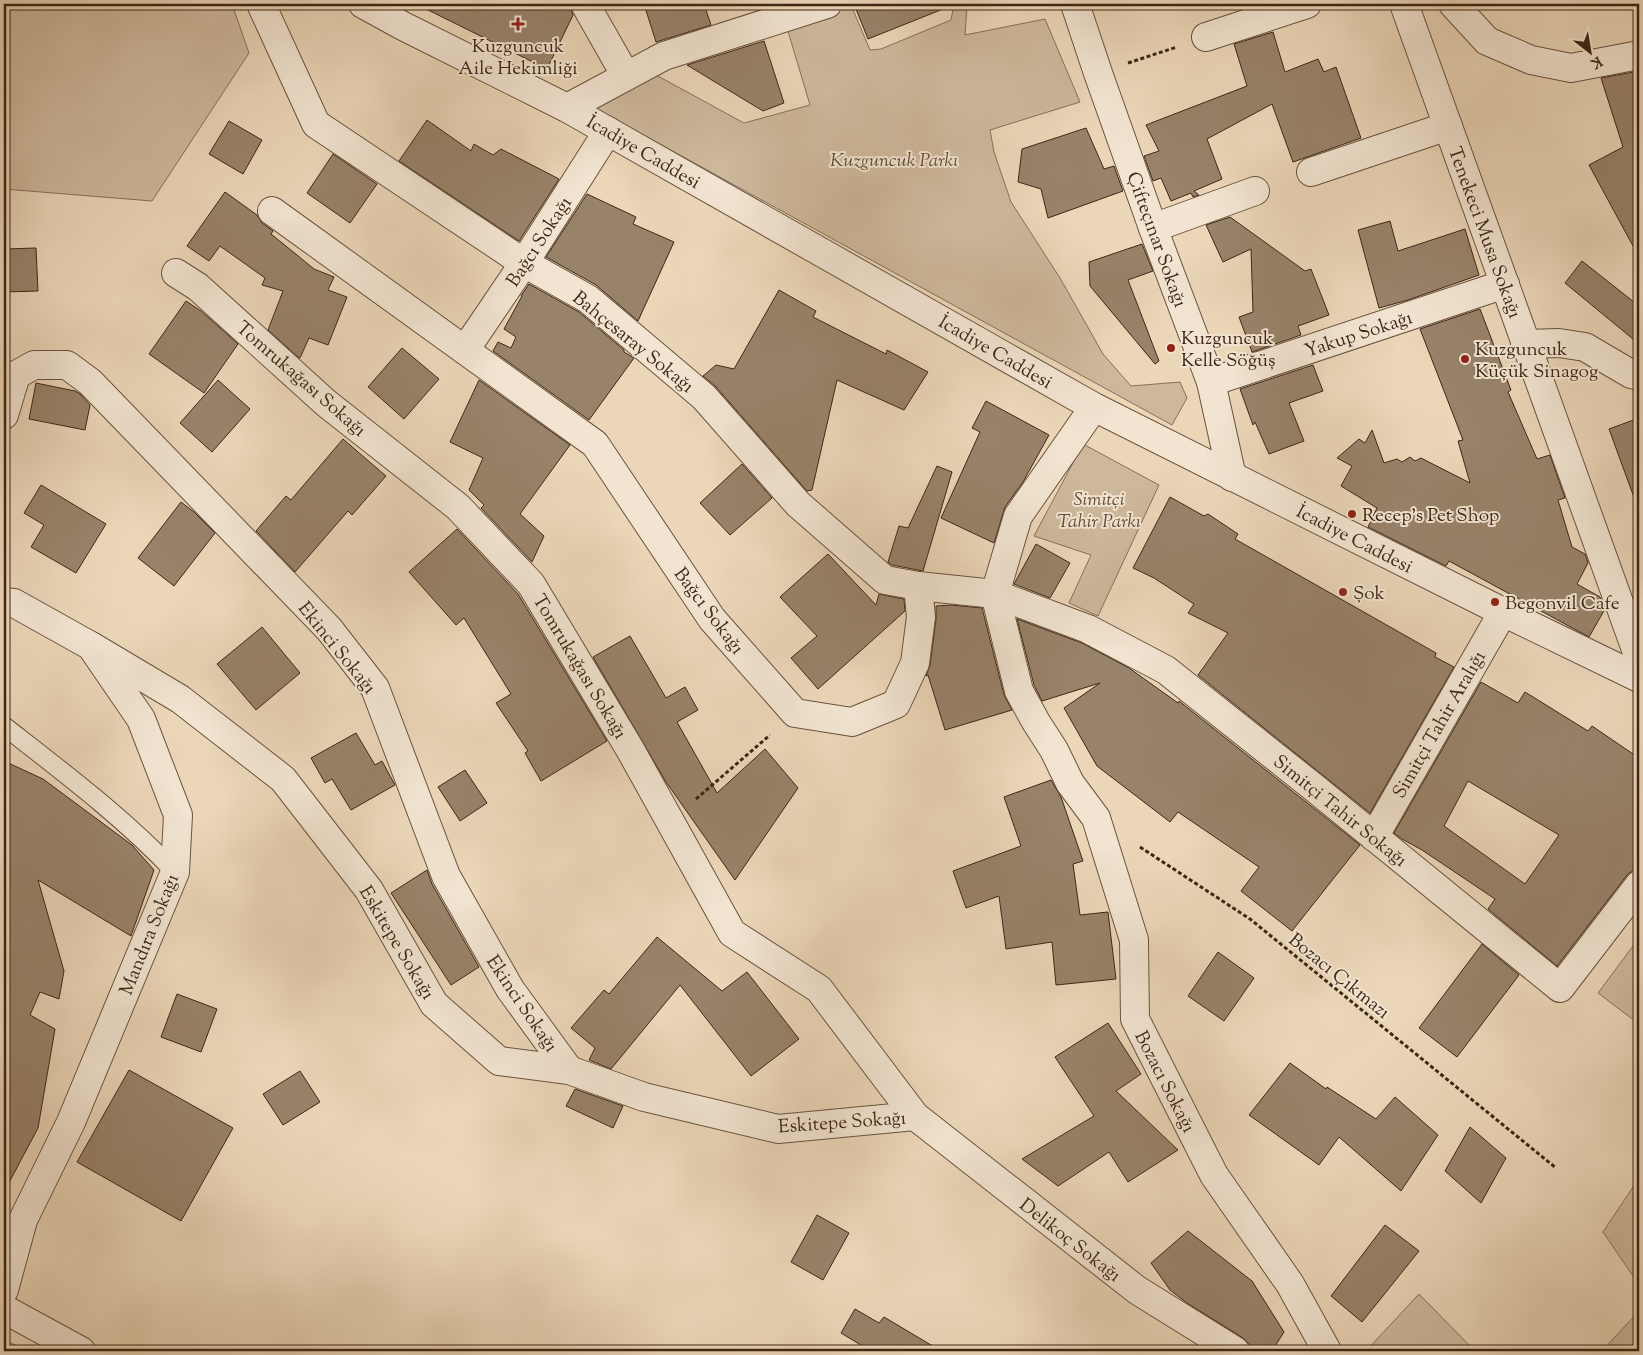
<svg xmlns="http://www.w3.org/2000/svg" width="1643" height="1355" font-family="'Sorts Mill Goudy',serif">
  <rect width="100%" height="100%" fill="#ebd6b8"/>
  <filter id="stains"><feTurbulence type="fractalNoise" baseFrequency=".004" numOctaves="4"/><feColorMatrix values="0 0 0 0 .2 0 0 0 0 .09 0 0 0 0 .02 0 0 0 .5 -.17"/></filter>
  <radialGradient id="worn" r=".72"><stop offset=".6" stop-color="#630" stop-opacity="0"/><stop offset="1" stop-color="#630" stop-opacity=".3"/></radialGradient>
  <g fill="#ceb89c" stroke="#867059">
    <path d="M4 4H232L249 53 152 201 4 189Z"/>
    <path d="M954 4H967L965 35 1045 19 1080 102 990 130 994 152 1011 202 1060 278 1103 354 1131 386 1180 382 1187 398 1172 425 594 108 656 75 744 123 810 105 787 28 851 5 870 50 881 49 951 20Z"/>
    <path d="M1083 444 1159 485 1098 616 1069 603 1091 555 1034 536Z"/>
    <path d="M1639 938V1024L1598 993Z"/>
    <path d="M1639 1178V1285L1603 1232Z"/>
    <path d="M1419 1294 1475 1351H1366Z"/>
    <path d="M1639 1311V1351H1602Z"/>
    <path d="M4 1339 26 1351H4Z"/>
  </g>
  <g fill="#98826a" stroke="#3e2716" fill-rule="evenodd">
    <path d="M416 4H560L571 9 573 15 547 69Z"/>
    <path d="M644 4H704L711 25 656 42Z"/>
    <path d="M854 4H952L953 5 868 39Z"/>
    <path d="M1273 32 1285 72 1318 59 1324 72 1336 67 1361 138 1293 162 1272 104 1207 139 1222 179 1194 191 1199 195 1193 197 1191 193 1171 201 1161 178 1153 181 1144 156 1159 151 1146 125 1247 86 1234 44Z"/>
    <path d="M764 41 784 103 763 111 687 65Z"/>
    <path d="M1639 71V257L1589 165 1623 147 1601 78Z"/>
    <path d="M427 120 471 151 474 144 493 155 501 149 559 179 519 241 399 161Z"/>
    <path d="M229 121 262 140 243 174 209 154Z"/>
    <path d="M1086 128 1104 169 1114 166 1123 191 1048 218 1041 189 1018 182 1022 149Z"/>
    <path d="M333 154 377 184 350 223 307 193Z"/>
    <path d="M225 192 257 215 262 223 273 231 271 234 297 255 314 269 334 277 328 290 347 297 328 345 309 338 300 358 298 357 268 330 283 291 262 285 265 278 220 246 209 261 187 246Z"/>
    <path d="M587 194 636 217 633 224 674 242 638 321 596 285 546 257Z"/>
    <path d="M1230 217 1305 271 1311 269 1329 315 1298 326 1301 335 1252 352 1239 317 1253 312 1251 249 1223 262 1206 225Z"/>
    <path d="M1390 221 1398 251 1465 229 1479 275 1408 300 1379 308 1358 230Z"/>
    <path d="M1142 244 1153 271 1128 280 1159 361 1155 364 1090 286 1089 262Z"/>
    <path d="M36 248 38 291 4 292V249Z"/>
    <path d="M1582 261 1639 306V344L1565 283Z"/>
    <path d="M529 284 579 312 624 350V352L634 358 589 420 493 351 498 342 511 348 516 337 504 329 522 296H521Z"/>
    <path d="M779 290 816 311 813 317 886 354 887 350 928 372 904 410 837 380 812 490 807 491 716 387 703 376 716 365 734 369Z"/>
    <path d="M186 301 201 311 238 344 204 393 149 354Z"/>
    <path d="M1480 309 1511 390 1508 392 1537 459 1550 455 1565 498 1558 500 1572 547 1585 554 1588 563 1577 584 1600 597 1605 609 1589 637 1449 561 1446 566 1368 527 1377 508 1341 486 1352 466 1337 458 1359 439 1365 443 1372 430 1384 463 1397 459 1402 462 1410 457 1415 461 1421 458 1470 483 1458 441 1463 440 1420 329Z"/>
    <path d="M402 348 439 379 404 419 368 387Z"/>
    <path d="M1313 365 1323 391 1289 403 1304 441 1269 454 1255 422 1253 425 1240 389Z"/>
    <path d="M218 380 250 409 212 452 180 423Z"/>
    <path d="M479 380 570 445 520 514 544 536 532 562 481 508 484 505 469 490 483 458 450 442Z"/>
    <path d="M36 383 75 391 80 394 90 405 85 430 29 419Z"/>
    <path d="M986 401 1049 435 1023 482 1005 507 994 543 941 518 980 432 972 428Z"/>
    <path d="M1639 418V503H1636L1609 429Z"/>
    <path d="M343 439 386 476 352 515 348 511 295 572 256 531 286 496 291 500Z"/>
    <path d="M742 464 772 498 730 535 700 503Z"/>
    <path d="M937 466 952 472 923 571 892 565 888 562 899 526 908 528Z"/>
    <path d="M41 485 106 524 76 573 31 547 44 525 24 513Z"/>
    <path d="M1170 497 1204 516 1208 514 1238 534 1235 539 1436 653 1435 657 1454 667 1370 813 1198 675 1228 633 1188 613 1194 604 1154 578 1133 568Z"/>
    <path d="M181 502 194 512 215 533 174 586 138 558Z"/>
    <path d="M457 529 518 594 607 741 541 781 525 753 528 751 496 703 511 694 464 618 456 625 409 572Z"/>
    <path d="M1036 544 1070 563 1050 598 1014 584Z"/>
    <path d="M828 554 876 605 879 594 904 599 905 611 818 689 791 658 817 636 780 597Z"/>
    <path d="M951 605 982 608 1004 695 1012 710 945 730 928 675 926 676 930 665 936 619V606Z"/>
    <path d="M1017 619 1082 643 1129 668 1178 703 1179 701 1360 845 1292 931 1241 891 1259 867 1178 812 1170 822 1097 766 1064 708 1100 683 1042 701 1034 685Z"/>
    <path d="M262 627 300 673 256 710 217 664Z"/>
    <path d="M630 636 666 698 685 687 698 710 677 722 717 793 765 749 798 788 735 880 666 782 593 657Z"/>
    <path d="M1481 682 1518 703 1525 692 1588 731 1592 726 1639 758V863L1634 870 1627 875 1557 966 1488 909 1495 899 1422 850 1402 839 1394 833ZM1468 781 1559 835 1525 884 1444 826Z"/>
    <path d="M356 733 375 765 382 761 395 785 351 810 332 779 325 783 311 758Z"/>
    <path d="M4 761 43 779 132 845 154 870 131 936 38 880 64 971 59 999 40 992 30 1015 55 1029 38 1128 4 1192Z"/>
    <path d="M465 770 487 803 460 821 438 787Z"/>
    <path d="M1051 780 1061 797 1083 861 1073 864 1080 915 1108 912 1116 979 1056 985 1052 942 1006 949 999 896 966 908 953 871 1021 846 1004 797Z"/>
    <path d="M427 870 432 884 479 967 451 985 391 893Z"/>
    <path d="M657 937 722 991 747 972 799 1039 751 1076 680 985 611 1069 589 1060 595 1048 571 1028 604 990 609 994Z"/>
    <path d="M1482 944 1519 975 1457 1057 1419 1028Z"/>
    <path d="M1218 952 1254 978 1224 1021 1188 996Z"/>
    <path d="M177 994 217 1009 201 1052 161 1037Z"/>
    <path d="M1108 1023 1141 1074 1116 1091 1178 1150 1128 1182 1109 1152 1058 1186 1022 1159 1094 1116 1055 1057Z"/>
    <path d="M1290 1063 1326 1089 1327 1087 1376 1119 1395 1097 1438 1135 1401 1191 1339 1137 1319 1165 1249 1115Z"/>
    <path d="M129 1070 233 1128 181 1221 77 1162Z"/>
    <path d="M300 1071 320 1102 283 1125 263 1094Z"/>
    <path d="M575 1089 623 1106 613 1128 566 1106Z"/>
    <path d="M1470 1127 1506 1158 1481 1203 1445 1171Z"/>
    <path d="M817 1215 849 1233 823 1280 791 1262Z"/>
    <path d="M1385 1225 1419 1251 1362 1322 1331 1296Z"/>
    <path d="M1188 1231 1252 1281 1284 1332 1272 1351H1251L1248 1343 1243 1338 1187 1303 1170 1290 1151 1263Z"/>
    <path d="M855 1309 879 1323 884 1317 941 1351H862L864 1347 841 1333Z"/>
  </g>
  <g fill="none" stroke-linecap="round" stroke-linejoin="round">
    <g stroke="#69533e" stroke-width="20">
      <path id="service" d="M4 726C63 772 123 817 175 872"/>
    </g>
    <g stroke="#69533e" stroke-width="30">
      <g id="minor">
        <path d="M261 4 316 124 524 263 588 299 704 397 798 504 885 580 918 586 995 594 1088 629 1166 670 1312 786 1560 988 1639 885"/>
        <path d="M585 4 626 76"/>
        <path d="M1404 4 1639 658"/>
        <path d="M1453 4 1487 41 1531 60 1571 68 1639 55"/>
        <path d="M1206 37 1307 4"/>
        <path d="M567 108 664 56 827 4"/>
        <path d="M1311 172 1448 126"/>
        <path d="M272 211 595 444 712 619 795 713 852 722 896 704 915 663 921 617 918 586"/>
        <path d="M1153 228 1255 191"/>
        <path d="M176 273 198 287 326 403 458 507 531 584 631 751 732 933 819 989 915 1116 1137 1290 1235 1351"/>
        <path d="M1525 344 1559 343 1585 347 1631 374 1639 376"/>
        <path d="M465 350 524 263 608 131"/>
        <path d="M1211 382 1505 284"/>
        <path d="M4 415 16 375 34 365H67L90 382 329 629 375 688 446 876 510 989 569 1070"/>
        <path d="M995 594 1019 691 1036 722 1054 750 1070 783 1096 818 1134 940 1135 1019 1214 1175 1290 1284 1327 1351"/>
        <path d="M995 594 1018 516 1094 407"/>
        <path d="M91 646 180 699 283 779 369 890 434 1004 499 1061 569 1070 644 1097 778 1129 915 1116"/>
        <path d="M1374 837 1503 612"/>
      </g>
    </g>
    <g stroke="#69533e" stroke-width="30">
      <g id="tertiary">
        <path d="M363 4 403 26 567 108 1094 407 1503 612 1639 678"/>
        <path d="M1075 4 1098 73 1153 228 1211 382 1232 477"/>
        <path d="M4 602 14 603 91 646 141 719 178 815 175 872 71 1122 23 1220 4 1290"/>
        <path d="M4 1309 81 1351"/>
      </g>
    </g>
    <g stroke="#3e2716" stroke-width="3" stroke-dasharray="4 2.5" stroke-linecap="butt">
      <path d="M1128 63 1177 47"/>
      <path d="M696 799 770 735"/>
      <path d="M1140 847 1250 919 1556 1168"/>
    </g>
    <use href="#service" stroke="#f2e4d1" stroke-width="18"/>
    <use href="#minor" stroke="#f2e4d1" stroke-width="28"/>
    <use href="#tertiary" stroke="#f2e4d1" stroke-width="28"/>
  </g>
  <g fill="#8f2418" stroke="#f2e4d1" stroke-width="2">
    <path d="M515.5 16.5h5v5h5v5h-5v5h-5v-5h-5v-5h5z"/>
    <circle cx="1171" cy="348" r="5"/>
    <circle cx="1465" cy="359" r="5"/>
    <circle cx="1352" cy="514" r="5"/>
    <circle cx="1343" cy="592" r="5"/>
    <circle cx="1495" cy="602" r="5"/>
  </g>
  <g text-anchor="middle" stroke-width="4" stroke-linejoin="round" paint-order="stroke">
    <g font-size="19" fill="#3e2716" stroke="#f2e4d1" text-anchor="start">
      <text x="518" y="52" text-anchor="middle">Kuzguncuk<tspan x="518" dy="22">Aile Hekimliği</tspan></text>
      <text x="1181" y="344">Kuzguncuk<tspan x="1181" dy="22">Kelle Söğüş</tspan></text>
      <text x="1475" y="355">Kuzguncuk<tspan x="1475" dy="22">Küçük Sinagog</tspan></text>
      <text x="1362" y="521">Recep's Pet Shop</text>
      <text x="1353" y="599">Şok</text>
      <text x="1505" y="609">Begonvil Cafe</text>
    </g>
    <g font-size="19" fill="#3e2716" stroke="#f2e4d1">
      <text transform="translate(644 151) rotate(30)" y="7">İcadiye Caddesi</text>
      <text transform="translate(1486 232) rotate(70)" y="7">Tenekeci Musa Sokağı</text>
      <text transform="translate(1158 239) rotate(70)" y="7">Çifteçınar Sokağı</text>
      <text transform="translate(538 241) rotate(-57)" y="7">Bağcı Sokağı</text>
      <text transform="translate(1358 333) rotate(-18)" y="7">Yakup Sokağı</text>
      <text transform="translate(634 341) rotate(39)" y="7">Bahçesaray Sokağı</text>
      <text transform="translate(996 351) rotate(30)" y="7">İcadiye Caddesi</text>
      <text transform="translate(302 378) rotate(41)" y="7">Tomrukağası Sokağı</text>
      <text transform="translate(1355 538) rotate(27)" y="7">İcadiye Caddesi</text>
      <text transform="translate(710 610) rotate(53)" y="7">Bağcı Sokağı</text>
      <text transform="translate(338 647) rotate(51)" y="7">Ekinci Sokağı</text>
      <text transform="translate(581 666) rotate(59)" y="7">Tomrukağası Sokağı</text>
      <text transform="translate(1438 724) rotate(-60)" y="7">Simitçi Tahir Aralığı</text>
      <text transform="translate(1341 810) rotate(39)" y="7">Simitçi Tahir Sokağı</text>
      <text transform="translate(148 934) rotate(-68)" y="7">Mandıra Sokağı</text>
      <text transform="translate(398 942) rotate(59)" y="7">Eskitepe Sokağı</text>
      <text transform="translate(1340 975) rotate(39)" y="7">Bozacı Çıkmazı</text>
      <text transform="translate(523 1003) rotate(56)" y="7">Ekinci Sokağı</text>
      <text transform="translate(1166 1081) rotate(63)" y="7">Bozacı Sokağı</text>
      <text transform="translate(842 1121) rotate(-4)" y="7">Eskitepe Sokağı</text>
      <text transform="translate(1071 1239) rotate(38)" y="7">Delikoç Sokağı</text>
    </g>
    <g font-size="19" font-style="italic" fill="#624b38" stroke="#f2e4d1">
      <text x="894" y="166">Kuzguncuk Parkı</text>
      <text x="1099" y="505">Simitçi<tspan x="1099" dy="22">Tahir Parkı</tspan></text>
    </g>
  </g>
  <rect width="1643" height="1355" fill="none" stroke="#ebd6b8" stroke-width="20"/>
  <rect x="5" y="5" width="1633" height="1345" fill="none" stroke="#3e2716" stroke-width="2.5"/>
  <rect x="10" y="10" width="1623" height="1335" fill="none" stroke="#3e2716"/>
  <g transform="translate(1590 52) rotate(149)" stroke="#f2e4d1" stroke-width="4" paint-order="stroke">
  <path d="M0-4L9 19L0 12L-9 19Z" fill="#3e2716"/>
  <text y="-8" font-size="14" font-weight="bold" text-anchor="middle" fill="#3e2716">K</text>
  </g>
  <rect width="100%" height="100%" filter="url(#stains)"/>
  <rect width="100%" height="100%" fill="url(#worn)"/>
</svg>
